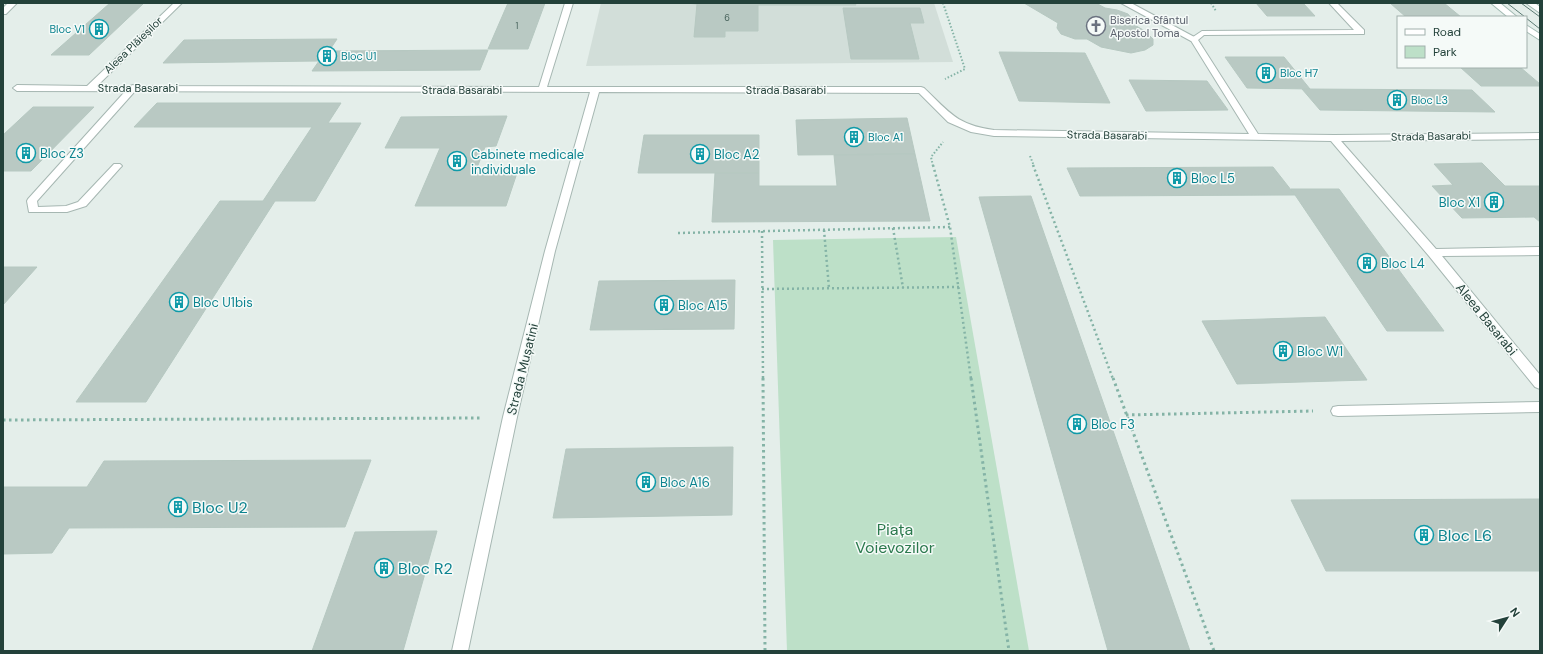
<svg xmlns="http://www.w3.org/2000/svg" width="1543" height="654" font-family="'DM Sans',sans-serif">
  <rect width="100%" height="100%" fill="#e4eeea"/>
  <path fill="#d2ded9" d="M601 3H934L953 62 586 66Z"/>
  <path fill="#bde0c8" d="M956 237 1029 651H787L773 240Z"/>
  <g fill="#b9c9c3" stroke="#b6c8c1">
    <path d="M110 3H144L89 55H51Z"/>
    <path d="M508 3H545L528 49H488Z"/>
    <path d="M685 3H855L856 5H758V31H725V37H694L697 4Z"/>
    <path d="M1024 3H1096L1105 8 1117 10 1128 14 1133 20 1131 23 1145 31 1153 39V45L1145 50 1131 53 1101 47 1087 39H1075L1061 34 1057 28 1058 23Z"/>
    <path d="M1256 3H1303L1315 16H1267Z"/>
    <path d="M1390 3H1444L1461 17H1406Z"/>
    <path d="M843 8H920L924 23H910L919 59H851Z"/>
    <path d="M337 39 329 51 488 50 480 70 312 71 319 61 163 63 184 40Z"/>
    <path d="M999 52 1085 53 1110 103 1019 101Z"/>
    <path d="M1225 57H1284L1310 89 1247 88Z"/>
    <path d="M1460 67H1520L1540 84V86H1481Z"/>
    <path d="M1129 80 1207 81 1228 110 1146 111Z"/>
    <path d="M1302 89 1472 90 1495 112 1320 110Z"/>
    <path d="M157 103H341L328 123H361L315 201H275L146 402H76L220 201H263L312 127H134Z"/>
    <path d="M33 107H94L31 171H3V135Z"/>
    <path d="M507 116 496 146 485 147 475 173H517L506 206H415L440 148H385L401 117Z"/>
    <path d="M907 118 915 154 798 155 796 120Z"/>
    <path d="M644 135H759V173H638Z"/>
    <path d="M915 154 930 221 712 222 715 173H759V186H837L834 155Z"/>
    <path d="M1482 163 1505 186H1540V222L1534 217 1462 218 1432 186 1453 185 1434 164Z"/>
    <path d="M1273 167 1295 195 1080 196 1067 168Z"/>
    <path d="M1291 189H1339L1444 331H1387Z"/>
    <path d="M1031 196 1190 651H1108L979 197Z"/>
    <path d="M3 267H37L3 305Z"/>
    <path d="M735 280 734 329 590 330 599 281Z"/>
    <path d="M1325 317 1367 380 1237 384 1202 321Z"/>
    <path d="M733 447 732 515 553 518 566 449Z"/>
    <path d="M371 460 345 527 69 528 52 553 3 554V487H87L104 461Z"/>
    <path d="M1540 499V571H1326L1291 500Z"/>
    <path d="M437 531 403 651H312L355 532Z"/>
  </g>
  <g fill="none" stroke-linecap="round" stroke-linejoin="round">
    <g stroke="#a6b7b2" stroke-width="2">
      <g id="service">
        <path d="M1121 3H1131L1198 39 1197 41H1191Z"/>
        <path d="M133 85 136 86 137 88 136 90 37 201 38 207 66 206 78 202 114 164H120L122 166 120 168 86 206 67 212H29L27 201 28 199 130 86Z"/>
        <path d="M1540 402V412L1338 416 1333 415 1331 411 1333 407 1338 406Z"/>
      </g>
    </g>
    <g stroke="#a6b7b2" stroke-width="2">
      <path id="minor" d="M174 3H182L97 86 539 87 565 3H573L547 87H921L924 88C950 113 957 125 994 130L1249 134 1190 39 1202 31 1354 30 1329 3H1337L1364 30V34L1204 35 1198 40 1258 134 1334 135 1540 133V139L1341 141 1436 249 1540 247V255L1442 256 1540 375V389L1535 387 1429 256 1331 141 994 136 971 132 948 122 919 93 599 92 555 251 517 417 468 651H452L503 417 545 251 590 92 17 91 13 88 17 85 87 86Z"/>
    </g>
    <g stroke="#a6b7b2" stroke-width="2">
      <path id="tertiary" d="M8 3H17L6 14H3V8Z"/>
    </g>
    <g stroke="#a2bab3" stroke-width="2">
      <g id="secondary">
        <path d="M1491 3H1500L1517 17H1508Z"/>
        <path d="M1526 3H1535L1540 7V13Z"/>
        <path d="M1526 25 1540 34V40L1526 31Z"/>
      </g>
    </g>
    <g stroke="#84b3a6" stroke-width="2" stroke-dasharray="1.5 2" stroke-linecap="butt">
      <path d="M943 3 965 69 945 79"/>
      <path d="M1211 3 1216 11"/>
      <path d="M1030 156 1034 166"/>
      <path d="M933 166 931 157 943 142"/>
    </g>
    <g stroke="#84b3a6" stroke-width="2.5" stroke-dasharray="2 3" stroke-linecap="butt">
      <path d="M933 165 950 227 971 379"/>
      <path d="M1033 165 1113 379"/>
      <path d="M893 228 903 288"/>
      <path d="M824 230 829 288"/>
      <path d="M762 231 763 379"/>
      <path d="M678 233 950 227"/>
      <path d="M762 289 959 287"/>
    </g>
    <g stroke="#84b3a6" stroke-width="3" stroke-dasharray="2.5 3.5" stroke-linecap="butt">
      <path d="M763 378 765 651"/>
      <path d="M971 378 1009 651"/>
      <path d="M1113 378 1214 651"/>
      <path d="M1126 415 1313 411"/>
      <path d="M3 420 482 418"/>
    </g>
    <use href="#service" fill="#fff" fill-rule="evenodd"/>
    <use href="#minor" fill="#fff" fill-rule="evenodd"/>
    <use href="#tertiary" fill="#fff" fill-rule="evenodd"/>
    <use href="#secondary" fill="#fff" fill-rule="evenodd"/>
    <g stroke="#5d7c75" stroke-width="1">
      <path d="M1507 3 1525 17"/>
      <path d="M1521 3 1540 17"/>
      <path d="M1526 18 1540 29"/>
    </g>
  </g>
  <defs>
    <g id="church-ring" transform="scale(1)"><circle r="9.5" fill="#f5faf8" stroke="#6b7280" stroke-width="1.5"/><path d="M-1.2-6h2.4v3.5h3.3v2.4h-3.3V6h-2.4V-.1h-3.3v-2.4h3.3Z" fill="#6b7280"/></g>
    <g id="building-ring" transform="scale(1)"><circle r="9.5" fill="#f5faf8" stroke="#0f9aa8" stroke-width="1.5"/><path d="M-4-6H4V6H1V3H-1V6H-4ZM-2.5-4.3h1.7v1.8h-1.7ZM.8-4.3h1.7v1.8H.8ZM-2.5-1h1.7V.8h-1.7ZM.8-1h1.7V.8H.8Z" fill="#0f9aa8"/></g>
  </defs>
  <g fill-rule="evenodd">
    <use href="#church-ring" x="1096" y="26"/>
    <use href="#building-ring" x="99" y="29"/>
    <use href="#building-ring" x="327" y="56"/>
    <use href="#building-ring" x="1266" y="73"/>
    <use href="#building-ring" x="1397" y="100"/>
    <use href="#building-ring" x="854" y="137"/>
    <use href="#building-ring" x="26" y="153"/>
    <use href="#building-ring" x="700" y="154"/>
    <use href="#building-ring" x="457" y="161"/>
    <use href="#building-ring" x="1177" y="178"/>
    <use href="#building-ring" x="1494" y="202"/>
    <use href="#building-ring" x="1367" y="263"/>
    <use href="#building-ring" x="179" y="302"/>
    <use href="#building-ring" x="664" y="305"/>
    <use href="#building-ring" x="1283" y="351"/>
    <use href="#building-ring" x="1077" y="424"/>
    <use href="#building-ring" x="646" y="482"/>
    <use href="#building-ring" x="178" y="507"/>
    <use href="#building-ring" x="1424" y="535"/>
    <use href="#building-ring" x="384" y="568"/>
  </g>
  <g text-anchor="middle" stroke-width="3" stroke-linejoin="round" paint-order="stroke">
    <g font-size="9" fill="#48635c">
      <text x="727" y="21">6</text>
      <text x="517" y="29">1</text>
    </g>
    <g font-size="11" fill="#5b616d" stroke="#f5faf8" text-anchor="start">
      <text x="1110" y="24">Biserica Sfântul<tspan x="1110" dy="13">Apostol Toma</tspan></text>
    </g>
    <g font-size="11" fill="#0d838f" stroke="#f5faf8" text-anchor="start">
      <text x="85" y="33" text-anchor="end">Bloc V1</text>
      <text x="341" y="60">Bloc U1</text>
      <text x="1280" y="77">Bloc H7</text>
      <text x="1411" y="104">Bloc L3</text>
      <text x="868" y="141">Bloc A1</text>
    </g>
    <g font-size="11" fill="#23413a" stroke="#f5faf8">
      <text transform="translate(133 45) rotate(-44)" y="4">Aleea Plăieșilor</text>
      <text x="138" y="92">Strada Basarabi</text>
      <text x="462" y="94">Strada Basarabi</text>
      <text x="786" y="94">Strada Basarabi</text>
      <text transform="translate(1107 135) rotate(1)" y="4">Strada Basarabi</text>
      <text transform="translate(1431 136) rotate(-1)" y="4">Strada Basarabi</text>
    </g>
    <g font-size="13" fill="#0d838f" stroke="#f5faf8" text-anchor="start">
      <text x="40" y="158">Bloc Z3</text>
      <text x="471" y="159">Cabinete medicale<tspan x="471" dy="15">individuale</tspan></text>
      <text x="714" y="159">Bloc A2</text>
      <text x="1191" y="183">Bloc L5</text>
      <text x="1480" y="207" text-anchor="end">Bloc X1</text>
      <text x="1381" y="268">Bloc L4</text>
      <text x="193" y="307">Bloc U1bis</text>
      <text x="678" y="310">Bloc A15</text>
      <text x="1297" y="356">Bloc W1</text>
      <text x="1091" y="429">Bloc F3</text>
      <text x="660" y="487">Bloc A16</text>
    </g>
    <g font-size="13" fill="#23413a" stroke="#f5faf8">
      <text transform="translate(1487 319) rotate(51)" y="5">Aleea Basarabi</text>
      <text transform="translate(522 369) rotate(-76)" y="5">Strada Mușatini</text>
    </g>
    <g font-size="16" fill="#0d838f" stroke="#f5faf8" text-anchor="start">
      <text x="192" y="513">Bloc U2</text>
      <text x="1438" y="541">Bloc L6</text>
      <text x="398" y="574">Bloc R2</text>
    </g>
    <g font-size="16" fill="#2b794d" stroke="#f5faf8">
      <text x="895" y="535">Piața<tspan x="895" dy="18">Voievozilor</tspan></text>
    </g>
  </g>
  <rect width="1543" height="654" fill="none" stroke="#23413a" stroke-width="8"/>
  <rect x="1397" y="16" width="130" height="52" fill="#f5faf8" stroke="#a1b0ac"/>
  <rect x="1405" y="29" width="20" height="6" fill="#ffffff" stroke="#a1b0ac"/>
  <text x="1433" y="36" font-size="12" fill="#23413a">Road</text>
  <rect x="1405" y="46" width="20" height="12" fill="#bde0c8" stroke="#a1b0ac"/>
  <text x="1433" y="56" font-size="12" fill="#23413a">Park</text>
  <g transform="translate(1507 618) rotate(54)" stroke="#f5faf8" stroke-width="3" paint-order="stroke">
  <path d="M0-3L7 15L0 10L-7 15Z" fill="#23413a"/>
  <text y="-6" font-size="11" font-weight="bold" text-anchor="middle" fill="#23413a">N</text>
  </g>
</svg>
